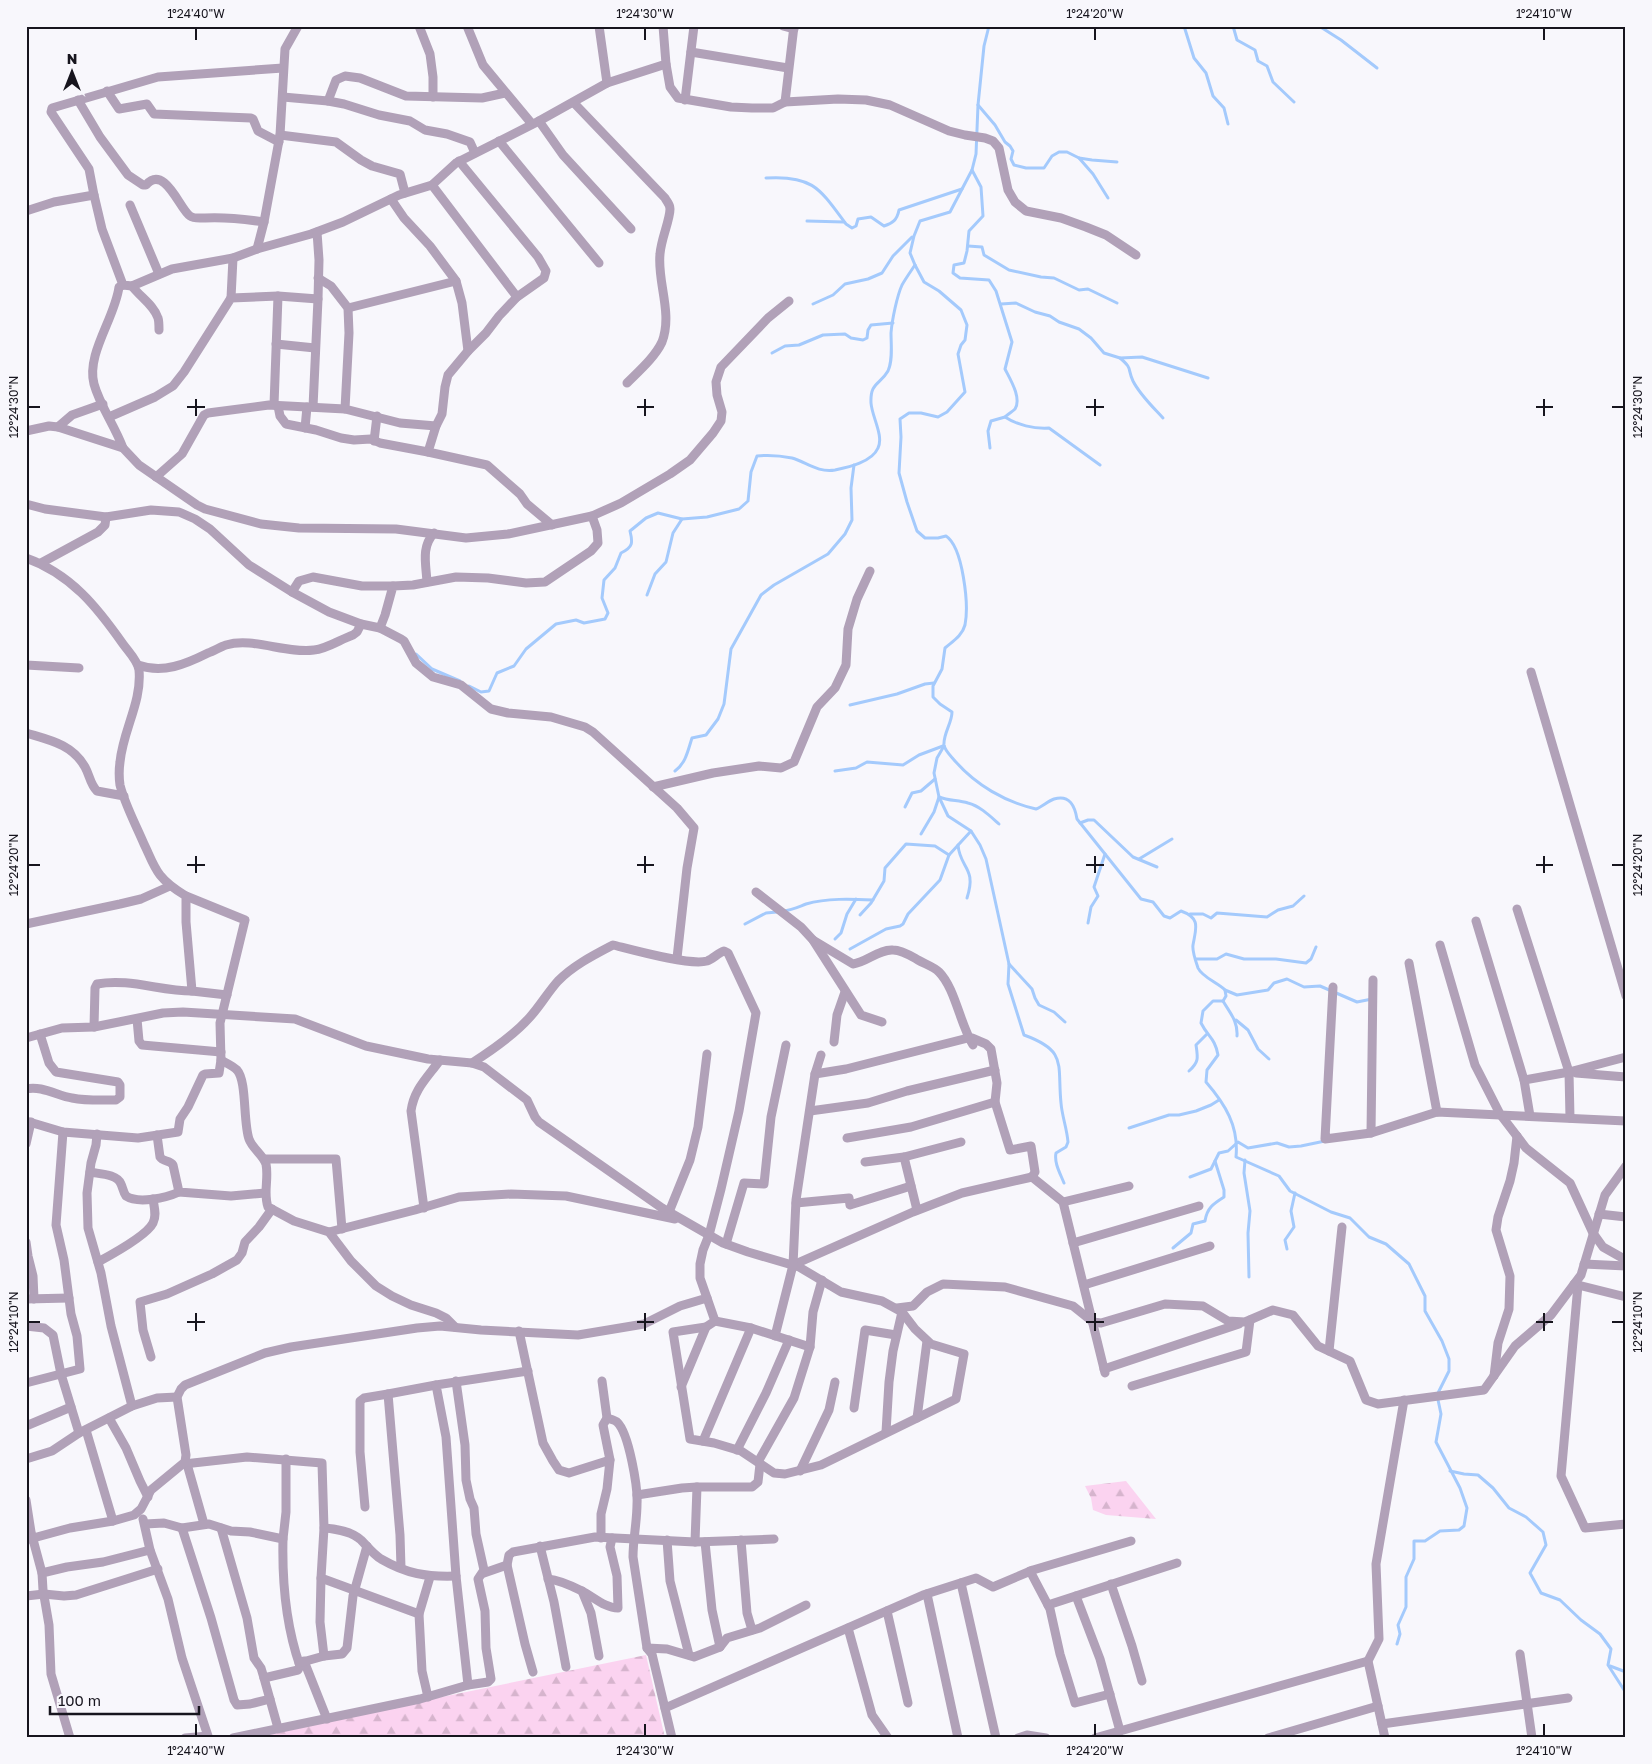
<svg xmlns="http://www.w3.org/2000/svg" width="1652" height="1764" font-family="'Golos Text',sans-serif">
  <defs>
    <pattern id="forest-firs" width="22" height="20" patternUnits="userSpaceOnUse" patternTransform="scale(1.25)"><rect width="22" height="20" fill="#fbd3f0"/><path d="M5 1l3.5 6h-7zM16 11l3.5 6h-7z" fill="#d6b4cd"/></pattern>
  </defs>
  <rect width="100%" height="100%" fill="#f8f7fc"/>
  <g fill="url(#forest-firs)">
    <path d="M1126 1481 1156 1519 1106 1515 1093 1510 1091 1498 1085 1486Z"/>
    <path d="M646 1655 665 1738H242Z"/>
  </g>
  <g fill="none" stroke-linecap="round" stroke-linejoin="round">
    <g stroke="#a4cafc" stroke-width="3">
      <path d="M989 26 984 46 978 105 976 154 972 170 950 212 920 221 914 236 910 253 915 265 924 282 939 291 961 310 967 325 965 340 961 345 958 354 965 392 947 412 938 417 921 413H909L900 419 901 437 899 473 907 502 917 531 925 538H938L946 536C963 547 969 605 965 625 962 636 953 641 945 648L942 669 933 686V697L940 704 952 712C952 723 943 734 944 745 945 751 951 756 955 761 976 785 1005 802 1036 809 1042 807 1048 801 1054 799 1070 794 1075 807 1077 819L1141 899 1153 902 1164 916 1170 918 1181 911C1201 918 1196 928 1193 945 1192 951 1196 962 1198 968 1202 977 1218 983 1225 990L1226 996 1223 1001H1213L1203 1011 1201 1023C1208 1037 1215 1038 1218 1055L1207 1070 1206 1082C1225 1104 1239 1126 1236 1157L1279 1176 1290 1191 1331 1212 1350 1218 1369 1237 1386 1244 1409 1264 1425 1296V1311L1442 1341 1449 1359V1371L1437 1395 1441 1414 1436 1442 1460 1488 1467 1508 1464 1526 1459 1530 1440 1531 1425 1541H1414V1559L1406 1577V1607L1398 1625 1400 1634 1397 1644"/>
      <path d="M1184 26 1194 58 1206 73 1213 96 1224 108 1228 124"/>
      <path d="M1233 26 1237 40 1255 50 1258 61 1267 66 1273 82 1294 102"/>
      <path d="M1319 26 1341 40 1377 68"/>
      <path d="M978 105 995 125 1005 142 1010 146 1013 151 1011 159 1014 165 1026 168H1044L1052 156 1059 152H1067L1079 158 1092 160 1117 162"/>
      <path d="M1079 158 1093 174 1108 198"/>
      <path d="M972 170 981 187 983 216 969 231 967 251 964 263 954 265 953 273 960 278 989 280 996 291 1012 342 1005 369C1010 379 1022 398 1015 409 1012 412 1008 414 1005 417 1017 425 1034 429 1049 428L1100 465"/>
      <path d="M766 178C813 175 820 189 846 224L852 228 856 226 858 219 871 217 884 226C893 223 897 220 899 210L962 189"/>
      <path d="M807 221 844 222"/>
      <path d="M968 246 982 247 984 255 1009 270 1041 277 1054 278 1079 290 1088 289 1117 303"/>
      <path d="M813 304 833 295 845 284 868 279 882 273 893 256 912 237"/>
      <path d="M1001 304 1016 303 1035 312 1050 316 1059 322 1079 329 1091 338 1104 353 1120 358 1142 357 1208 378"/>
      <path d="M772 353 785 346 799 345 823 335 845 334 851 338 863 340 867 338 868 330 871 325 893 323"/>
      <path d="M1120 358C1133 369 1127 368 1133 381 1140 395 1153 407 1163 418"/>
      <path d="M990 448 988 431 991 421 1005 417"/>
      <path d="M647 595 655 574 666 562 673 533 682 519"/>
      <path d="M416 654 432 669 460 681"/>
      <path d="M469 686 481 692 489 691 497 673 514 666 526 649 556 624 576 620 584 623 605 619 608 613 602 598 604 580 615 568 621 553C633 547 633 543 630 531L646 518 658 513 682 519 707 517 739 509 748 501 751 472 757 456C767 455 782 456 792 458 806 462 818 473 835 470 849 467 872 462 878 448 884 436 872 417 871 403 870 382 880 385 888 371 893 360 891 345 891 333 892 320 897 296 902 285 906 278 911 271 915 265"/>
      <path d="M850 705 897 694 925 684 934 683"/>
      <path d="M944 746 937 758 934 773 939 797 948 816 971 831 980 845 986 859 1009 964 1008 984 1024 1035C1068 1051 1057 1064 1061 1103 1062 1116 1067 1129 1068 1142L1066 1147 1056 1153C1054 1163 1060 1173 1064 1183"/>
      <path d="M675 771C686 763 688 750 692 738L706 735 718 719 724 704 731 649 761 595 774 585 828 554 845 534 852 520 851 488 854 465"/>
      <path d="M835 771 856 768 867 762 903 765 919 755 943 746"/>
      <path d="M905 807 912 793 921 791 935 779"/>
      <path d="M1080 823 1088 820H1094L1133 857 1157 867"/>
      <path d="M921 834 934 812 939 797C949 801 958 800 968 803 980 806 990 816 999 824"/>
      <path d="M958 845C960 869 977 867 967 898"/>
      <path d="M1139 859 1172 839"/>
      <path d="M783 911C792 910 798 907 806 904 827 898 851 899 873 900"/>
      <path d="M1190 914H1203L1211 918 1217 913 1267 917 1278 910 1293 906 1304 896"/>
      <path d="M860 915 871 903 884 881 885 868 906 844 935 846 949 855 971 831"/>
      <path d="M1088 923 1091 907 1098 896 1094 887 1105 854"/>
      <path d="M745 924 766 913 777 912"/>
      <path d="M835 939 841 933 847 914 856 899"/>
      <path d="M850 949 886 929 900 926 903 924 908 914 940 880 949 855"/>
      <path d="M1196 959H1217L1226 954 1244 959H1276L1306 963 1311 959 1316 947"/>
      <path d="M1009 964 1032 989 1035 998 1039 1005 1054 1012 1065 1022"/>
      <path d="M1225 990 1237 995 1268 990 1274 983 1287 979 1304 987 1320 986 1357 1002 1372 999"/>
      <path d="M1223 1001C1230 1013 1238 1021 1237 1036"/>
      <path d="M1236 1020 1248 1030 1258 1049 1269 1059"/>
      <path d="M1189 1071C1199 1062 1198 1058 1196 1045L1207 1034"/>
      <path d="M1129 1128 1169 1115H1179L1196 1111 1211 1105 1219 1100"/>
      <path d="M1245 1160 1244 1173 1250 1211 1248 1233 1249 1277"/>
      <path d="M1190 1177 1211 1169 1219 1153 1228 1151 1238 1142 1248 1148 1277 1143 1289 1147 1301 1146 1325 1141"/>
      <path d="M1173 1248 1191 1233 1193 1224 1205 1221C1207 1208 1213 1204 1224 1197V1190L1215 1161"/>
      <path d="M1287 1249 1285 1240 1294 1227 1291 1211 1295 1193"/>
      <path d="M1450 1471 1464 1474 1478 1475 1493 1488 1509 1508 1526 1517 1543 1532 1546 1545 1530 1573 1541 1593 1560 1600 1581 1620 1600 1634 1611 1649 1608 1665 1626 1693"/>
      <path d="M1610 1666 1626 1672"/>
    </g>
    <g stroke="#b1a1b8" stroke-width="9">
      <path d="M419 26 430 54 433 77V97"/>
      <path d="M467 26 483 65 532 124"/>
      <path d="M599 26 607 83"/>
      <path d="M783 26 794 29"/>
      <path d="M691 52 788 68"/>
      <path d="M666 64 670 87 678 98 731 107 752 108H773L785 102 838 99 866 100 890 105 949 131 965 135 985 138 993 141 999 148 1008 190 1015 202 1026 211 1061 218 1086 227 1106 235 1136 255"/>
      <path d="M107 91 119 109 147 104 154 114 251 118 253 119 258 131 279 142"/>
      <path d="M283 97 328 101 344 104 379 115 410 121 425 130 447 134 470 142 475 153"/>
      <path d="M78 100 100 137 128 175 143 185H146C165 164 180 210 190 216 194 219 200 218 205 218 225 217 244 219 264 222"/>
      <path d="M685 100 694 26"/>
      <path d="M328 101 336 80 345 76 360 78 406 96 482 98 505 93"/>
      <path d="M785 102 794 26"/>
      <path d="M574 103 665 198C667 202 670 204 670 209 670 220 661 239 660 254 657 282 673 313 662 342 655 357 639 371 627 383"/>
      <path d="M539 121 563 155 631 229"/>
      <path d="M280 135 336 142 361 160 372 166 400 174 405 193"/>
      <path d="M499 141 599 263"/>
      <path d="M459 161 538 257 546 271 544 278 517 297 499 316 486 333 468 351 448 375 445 387 442 414 436 426 428 452 487 465 520 494 527 504 552 525"/>
      <path d="M432 185 517 297"/>
      <path d="M94 195 89 169 51 112 52 108 158 77 283 68"/>
      <path d="M391 199 404 218 430 246 456 281 462 303 468 351"/>
      <path d="M130 205 159 274"/>
      <path d="M26 211 54 202 94 195 102 229 123 285 132 286 172 269 233 258 257 249 311 234 343 222 399 195 432 185 456 163 539 121 607 83 666 64 663 26"/>
      <path d="M257 249 264 222 280 135 285 49 298 26"/>
      <path d="M318 278 331 286 348 308 349 333 345 409 400 423 436 426"/>
      <path d="M132 286C139 296 154 305 158 318 159 321 159 326 159 330"/>
      <path d="M231 298 233 258"/>
      <path d="M348 308 456 281"/>
      <path d="M276 344 315 348"/>
      <path d="M274 405 278 296"/>
      <path d="M278 406 280 416 286 424 316 430 341 438 354 440 371 439 380 443 428 452"/>
      <path d="M313 407 318 299"/>
      <path d="M109 417 155 397 173 386 184 372 231 298 278 296 318 299 319 260 317 232"/>
      <path d="M58 427 72 415 103 404"/>
      <path d="M305 428 307 407"/>
      <path d="M26 431 49 426 58 427 123 448 139 465 197 505 205 509 261 524 299 528 396 529 466 538 508 534 592 516 621 503 670 474 690 460 713 433 721 421 722 412 717 395 716 382 721 367 768 318 789 301"/>
      <path d="M374 441 377 416"/>
      <path d="M123 448C115 426 100 406 94 384 86 354 115 318 119 287L123 285"/>
      <path d="M156 477 182 454 204 415 208 413 269 405 345 409"/>
      <path d="M26 504 45 509 106 517 151 510 179 512 195 519 210 529 249 565 292 592 329 612 361 624 380 628 401 639 404 641 416 663 433 677 461 685 491 709 508 713 551 717 585 727 593 732 677 808 694 828 687 868 677 958"/>
      <path d="M26 558C71 574 97 607 123 644 128 651 138 661 139 670 142 702 123 730 120 762 119 769 119 778 120 785 125 805 136 825 144 844 149 854 153 866 160 875 167 884 176 890 186 896V922L192 991 227 995"/>
      <path d="M41 563 98 532 105 525 106 517"/>
      <path d="M427 582C426 564 421 547 434 533"/>
      <path d="M292 592 299 581 313 577 362 586H393"/>
      <path d="M380 628 385 615 393 586 413 585 456 577 488 578 526 583 545 582 591 551 598 543 597 530 592 516"/>
      <path d="M26 665 79 668"/>
      <path d="M138 665C163 674 186 664 208 653 214 651 220 647 226 645 253 637 286 654 314 650 327 649 341 639 353 635L357 632 361 624"/>
      <path d="M1531 672 1626 996"/>
      <path d="M26 733C49 740 72 744 85 767 90 776 90 784 97 791L124 796"/>
      <path d="M653 787 713 773 759 766 781 768 794 762 817 707 835 688 846 665 848 629 857 599 870 571"/>
      <path d="M756 892 801 927 813 940 861 1015 882 1022"/>
      <path d="M1517 909 1569 1072 1570 1118"/>
      <path d="M1476 921 1524 1080 1530 1116"/>
      <path d="M26 924 120 904 141 899 170 886"/>
      <path d="M813 940 853 964C867 962 879 949 893 950 902 950 911 956 918 960 925 964 934 967 939 972 955 988 960 1024 973 1045"/>
      <path d="M1440 945 1475 1065 1500 1114 1526 1148 1570 1183 1593 1233 1603 1247 1626 1260"/>
      <path d="M1409 963 1437 1112"/>
      <path d="M1333 987 1325 1139 1371 1133 1437 1112 1626 1121"/>
      <path d="M137 1019 139 1041 142 1045 221 1052"/>
      <path d="M94 1027 95 988 97 984C129 978 160 991 192 991"/>
      <path d="M26 1038 62 1028 94 1027 163 1013 183 1012 295 1019 366 1046 428 1059 472 1063 484 1067 527 1100 535 1117 539 1122 662 1208 709 1235 723 1243 748 1252 799 1267 841 1292 882 1301 902 1312 915 1329 931 1344 964 1354 956 1399 821 1465 785 1474 774 1473 741 1451 714 1443 690 1439 673 1332 706 1327 715 1321 707 1298"/>
      <path d="M972 1038 986 1044 991 1049 997 1083 995 1102 1010 1150 1031 1146 1035 1172 1032 1177 1063 1202"/>
      <path d="M834 1042 837 1015 845 992"/>
      <path d="M221 1060C226 1063 233 1066 237 1070 247 1081 243 1122 249 1139 252 1148 263 1155 266 1164 269 1179 263 1193 268 1207L294 1221 329 1232 351 1261 376 1286 392 1296 411 1305 436 1313 446 1318 455 1327"/>
      <path d="M1576 1073 1626 1077"/>
      <path d="M815 1074 846 1069 968 1038"/>
      <path d="M1524 1080 1569 1072 1626 1057"/>
      <path d="M26 1089C41 1085 58 1096 72 1098 87 1101 102 1100 116 1100L120 1097V1085L118 1082 56 1072 49 1063 40 1034"/>
      <path d="M810 1111 868 1103 907 1091 995 1070"/>
      <path d="M26 1121 63 1132 138 1138 178 1132 180 1119 188 1107 203 1075 205 1074 219 1073 221 1060 220 1023 245 920 186 896"/>
      <path d="M1371 1133 1373 980"/>
      <path d="M97 1134 96 1145 91 1163 87 1193 88 1228 101 1273 111 1326 132 1406"/>
      <path d="M157 1135 160 1157C163 1162 170 1160 173 1165L179 1192 231 1196 265 1193"/>
      <path d="M847 1138 911 1127 995 1102"/>
      <path d="M26 1144 31 1122"/>
      <path d="M904 1157 917 1210"/>
      <path d="M264 1159H336L342 1229"/>
      <path d="M865 1162 904 1157 961 1142"/>
      <path d="M90 1172C99 1174 117 1174 121 1184 123 1188 123 1192 126 1196 138 1204 166 1198 179 1192"/>
      <path d="M796 1203 849 1198 850 1205 911 1186"/>
      <path d="M424 1208 411 1111C414 1089 427 1078 440 1060"/>
      <path d="M669 1212 690 1160 698 1127 707 1054"/>
      <path d="M1599 1214 1626 1217"/>
      <path d="M329 1232 415 1210 459 1197 511 1194 566 1196 675 1219"/>
      <path d="M26 1242 28 1256 33 1276 34 1299"/>
      <path d="M1073 1243 1199 1206"/>
      <path d="M726 1244 744 1183 764 1184 771 1117 786 1045"/>
      <path d="M98 1262C111 1255 147 1235 153 1223 157 1215 154 1207 153 1199"/>
      <path d="M1584 1264 1626 1266"/>
      <path d="M793 1265 913 1212 962 1193 1032 1177"/>
      <path d="M1574 1284 1626 1297"/>
      <path d="M1084 1285 1210 1246"/>
      <path d="M1578 1285 1561 1476 1585 1528 1626 1524"/>
      <path d="M26 1299 69 1298"/>
      <path d="M897 1308 913 1306 927 1292 943 1284 1005 1287 1073 1306 1093 1322 1101 1323 1165 1304 1203 1306 1228 1321 1245 1322 1273 1310 1293 1315 1318 1346 1350 1361 1366 1400 1378 1404 1484 1390 1515 1346 1551 1315 1581 1275 1605 1195 1626 1166"/>
      <path d="M715 1321 751 1328 810 1347"/>
      <path d="M26 1326 44 1328 53 1335 61 1374 79 1433"/>
      <path d="M519 1331 543 1443 553 1461 559 1470 569 1473 610 1460 607 1489 601 1514V1538"/>
      <path d="M775 1336 793 1265 796 1200 815 1074 821 1055"/>
      <path d="M1329 1351 1342 1227"/>
      <path d="M151 1357 143 1330 140 1302 167 1294 212 1274 237 1260 242 1253 245 1242 259 1227 272 1209"/>
      <path d="M1104 1369 1239 1324"/>
      <path d="M1105 1373 1063 1202 1129 1186"/>
      <path d="M1494 1376 1498 1343 1509 1309 1510 1276 1496 1230 1498 1217 1510 1181 1514 1163 1517 1136"/>
      <path d="M602 1381 607 1418 603 1425 610 1460"/>
      <path d="M26 1383 80 1369 77 1336 71 1314 64 1260 56 1225 63 1132"/>
      <path d="M1132 1386 1246 1352 1250 1320"/>
      <path d="M681 1387 706 1327"/>
      <path d="M854 1408 865 1330 896 1335"/>
      <path d="M109 1418 126 1448 140 1481 148 1497"/>
      <path d="M607 1418C610 1419 615 1420 617 1422 629 1433 638 1488 637 1504 637 1522 633 1539 633 1557L647 1648 652 1654 672 1738"/>
      <path d="M917 1418 927 1341"/>
      <path d="M26 1426 71 1407"/>
      <path d="M86 1430 113 1521"/>
      <path d="M886 1432 889 1382 893 1351 902 1312"/>
      <path d="M703 1441 751 1328"/>
      <path d="M737 1450 766 1393 789 1340"/>
      <path d="M26 1459 52 1451 79 1433 132 1406 157 1398 177 1397"/>
      <path d="M758 1462 794 1398 810 1347 813 1312 822 1280"/>
      <path d="M184 1464 247 1457 322 1463 324 1528 321 1578 419 1614"/>
      <path d="M187 1464 204 1524"/>
      <path d="M800 1471 829 1410 835 1382"/>
      <path d="M637 1495 682 1488 697 1487"/>
      <path d="M26 1500 31 1532 42 1573"/>
      <path d="M365 1507 360 1452V1401L364 1398 388 1394"/>
      <path d="M143 1519 150 1550 168 1599 182 1658 208 1736 185 1738"/>
      <path d="M145 1524 164 1523 182 1528 209 1524 231 1531 250 1532 283 1539C282 1582 286 1626 300 1666L298 1670 264 1678 278 1728"/>
      <path d="M182 1528 211 1618 234 1700 237 1705 250 1704 270 1699"/>
      <path d="M221 1528 247 1618 254 1658 261 1668 264 1678"/>
      <path d="M324 1528C337 1529 351 1531 361 1540 367 1546 373 1554 381 1559 407 1574 426 1577 456 1576"/>
      <path d="M283 1539 286 1512V1459"/>
      <path d="M26 1540 70 1528 113 1521 134 1515 141 1509 151 1490 185 1462 186 1455 177 1397 181 1389 185 1385 265 1353 291 1347 417 1328 440 1326 481 1330 578 1335 644 1324 680 1306 707 1298 700 1278V1264L703 1250 709 1235 721 1189 739 1111 756 1013 728 953 724 951C718 953 713 959 707 961 690 966 633 950 613 945 594 955 574 965 558 981 548 992 540 1006 530 1017 515 1034 491 1051 472 1063"/>
      <path d="M667 1540 670 1581 689 1655"/>
      <path d="M741 1540 747 1613 752 1630"/>
      <path d="M695 1542 697 1487H752L758 1482 760 1464"/>
      <path d="M705 1542 712 1610 720 1647"/>
      <path d="M540 1546 554 1602 566 1667"/>
      <path d="M507 1565 525 1644 533 1672"/>
      <path d="M401 1568 400 1535 388 1394 436 1385"/>
      <path d="M1030 1571 1050 1609 1060 1654 1075 1703 1110 1694"/>
      <path d="M484 1573 507 1565 509 1555 513 1552 595 1537 695 1542 774 1539"/>
      <path d="M321 1578 320 1622 324 1656"/>
      <path d="M548 1579C560 1580 572 1586 582 1591 594 1597 605 1608 618 1608L617 1576 610 1547 612 1538"/>
      <path d="M961 1583 996 1738"/>
      <path d="M1111 1584 1132 1646 1142 1681"/>
      <path d="M582 1591 591 1613 599 1656"/>
      <path d="M927 1594 958 1738"/>
      <path d="M26 1596 44 1594 64 1596 76 1595 158 1569"/>
      <path d="M1076 1596 1100 1659 1120 1731"/>
      <path d="M1048 1605 1177 1563"/>
      <path d="M887 1611 908 1703"/>
      <path d="M848 1628 872 1715 888 1738"/>
      <path d="M647 1648 667 1649 694 1657 720 1647 727 1638 760 1628 806 1605"/>
      <path d="M1520 1654 1532 1738"/>
      <path d="M304 1661 327 1719"/>
      <path d="M299 1663 324 1656 342 1654 347 1648 353 1596 367 1546"/>
      <path d="M468 1685 456 1576 446 1437 436 1385 528 1371"/>
      <path d="M428 1697 422 1671 419 1614 430 1577"/>
      <path d="M665 1708 923 1595 976 1578 993 1587 1033 1570 1131 1541"/>
      <path d="M1382 1724 1568 1698"/>
      <path d="M70 1738 51 1674 49 1625 43 1590 42 1573 67 1567 103 1562 150 1550"/>
      <path d="M233 1738 420 1699 468 1685 488 1682 491 1679 486 1648 485 1611 478 1579 484 1570 476 1534 474 1508 470 1499 466 1480 465 1445 456 1381"/>
      <path d="M1018 1738 1027 1735 1046 1738"/>
      <path d="M1095 1738 1368 1661"/>
      <path d="M1268 1738 1378 1706"/>
      <path d="M1385 1738 1368 1661 1379 1639 1376 1564 1404 1400"/>
    </g>
  </g>
  <path fill="none" stroke="#17151e" stroke-width="2" d="M196 28V40M645 28V40M1095 28V40M1544 28V40M196 399V416M645 399V416M1095 399V416M1544 399V416M28 407H40M187 407H205M637 407H654M1086 407H1104M1536 407H1553M1612 407H1624M196 856V873M645 856V873M1095 856V873M1544 856V873M28 865H40M187 865H205M637 865H654M1086 865H1104M1536 865H1553M1612 865H1624M196 1313V1331M645 1313V1331M1095 1313V1331M1544 1313V1331M28 1322H40M187 1322H205M637 1322H654M1086 1322H1104M1536 1322H1553M1612 1322H1624M196 1724V1736M645 1724V1736M1095 1724V1736M1544 1724V1736"/>
  <rect width="1652" height="1764" fill="none" stroke="#f8f7fc" stroke-width="55"/>
  <g transform="translate(72 72)" stroke="#f8f7fc" stroke-width="4" paint-order="stroke">
  <path d="M0-4L9 19L0 12L-9 19Z" fill="#17151e"/>
  <text y="-8" font-size="14" font-weight="bold" text-anchor="middle" fill="#17151e">N</text>
  </g>
  <path d="M50 1706v8h149v-8" fill="none" stroke="#17151e" stroke-width="2.5"/>
  <text x="58" y="1706" font-size="15" fill="#17151e" stroke="#f8f7fc" stroke-width="4" paint-order="stroke">100 m</text>
  <rect x="28" y="28" width="1596" height="1708" fill="none" stroke="#17151e" stroke-width="2"/>
  <g font-size="12" text-anchor="middle" fill="#17151e">
    <text x="196" y="18">1°24'40"W</text>
    <text x="645" y="18">1°24'30"W</text>
    <text x="1095" y="18">1°24'20"W</text>
    <text x="1544" y="18">1°24'10"W</text>
    <text transform="translate(14 407) rotate(-90)" y="4">12°24'30"N</text>
    <text transform="translate(1638 407) rotate(-90)" y="4">12°24'30"N</text>
    <text transform="translate(14 865) rotate(-90)" y="4">12°24'20"N</text>
    <text transform="translate(1638 865) rotate(-90)" y="4">12°24'20"N</text>
    <text transform="translate(14 1322) rotate(-90)" y="4">12°24'10"N</text>
    <text transform="translate(1638 1322) rotate(-90)" y="4">12°24'10"N</text>
    <text x="196" y="1755">1°24'40"W</text>
    <text x="645" y="1755">1°24'30"W</text>
    <text x="1095" y="1755">1°24'20"W</text>
    <text x="1544" y="1755">1°24'10"W</text>
  </g>
</svg>
